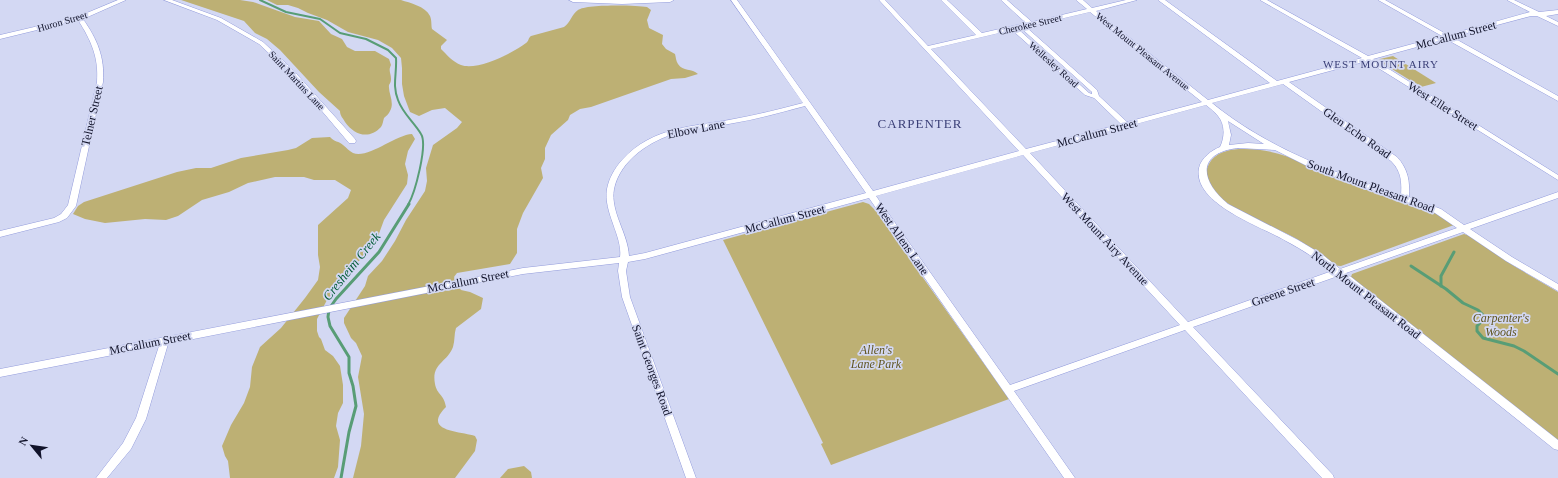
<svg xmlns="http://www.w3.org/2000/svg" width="1558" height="478" font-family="Georgia,serif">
  <rect width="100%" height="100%" fill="#d3d8f3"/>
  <g fill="#bdb074">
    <path d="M181 0H240L253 2 295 17 319 21 331 34 342 39 347 47 355 51H375L389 59 391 65C388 71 391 73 391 79 391 82 390 83 389 85 388 94 395 102 390 111 389 114 386 116 384 118 383 121 383 124 381 127 369 140 354 135 345 122 343 118 340 116 340 111L319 92 280 50 267 39 255 33 244 21Z"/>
    <path d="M267 0H401C410 3 425 6 430 16 432 21 431 25 432 29L447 40 441 46V49C447 55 453 62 461 65 477 71 513 53 526 43 529 41 528 38 531 36L564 27C570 23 572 14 578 10 586 4 636 5 647 7L651 10 647 20 649 28 663 35 662 44 666 49 675 54C676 58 676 61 678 64 683 72 692 68 698 74L685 78 671 79 591 107 580 109 570 115 568 120 551 135 545 148V159L541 168 543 178 523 213 517 229V253L510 264 457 273 454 277 461 290 470 292 483 298 481 309 456 328C454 334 455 340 453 347 447 363 431 363 435 384 437 395 444 394 446 407 421 432 461 431 475 436L477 440 475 451 455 478H353L361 446 364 414 358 377 362 356 356 343 351 338 344 323V318L365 286 368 276 382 261 395 241 406 220 425 191 427 181 426 168 433 145 457 128 462 122 445 108 432 110 419 116 410 112 404 96 402 84V68L401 58 392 48 378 40 348 32 327 20 308 13 298 8 288 5H277Z"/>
    <path d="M1393 56 1436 83 1421 87 1379 61 1380 59Z"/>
    <path d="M412 134 415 139 408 151 405 164 408 175 407 184 384 220 377 239 327 300 317 319V331L319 337 321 339 325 350 333 356 340 366 343 385V403L338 413 336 426 340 440 338 467 334 478H230L228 461 225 456 222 446 231 425 244 403 250 387 252 367 260 347 281 328 305 298 318 280 320 267 318 255V225L348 198 351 190 335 180H314L304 177H275L248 183 229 192 202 200 178 216 166 220 145 219 105 223 85 219 73 214 78 206 84 202 177 172 196 168H211L241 158 288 150 296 148 312 138 330 137C334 142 339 141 343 145 347 148 349 151 353 153 368 159 395 135 412 134Z"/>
    <path d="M1244 149C1266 149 1283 154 1303 163L1434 212 1454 225 1341 266C1329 266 1317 252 1308 246 1299 240 1290 235 1281 231 1261 221 1192 196 1209 164 1216 151 1232 149 1244 149Z"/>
    <path d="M863 202 869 204 875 210 1009 399 831 465 821 444 823 443 723 240Z"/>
    <path d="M1464 234 1470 236 1514 266 1558 292V442L1351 277 1352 274Z"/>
    <path d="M524 466 531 472 532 478H500L508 469Z"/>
  </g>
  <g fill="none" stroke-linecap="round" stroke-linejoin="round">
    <path stroke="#589d76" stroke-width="2" d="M260 0 286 12 320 19 340 33 366 39 388 50 396 58C397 74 392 85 398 100 403 114 414 122 421 134 428 145 415 193 408 205"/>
    <g stroke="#589d76" stroke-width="3">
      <path d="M1411 266 1446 289 1463 303 1478 310 1483 315 1484 319 1477 326V331L1483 338 1514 346 1524 351 1558 374"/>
      <path d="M1441 286V276L1454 252"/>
      <path d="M341 478 349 432 356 406 353 386 349 373V357L330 326 328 317 329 309 336 299 379 252 409 204"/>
    </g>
    <g stroke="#939cdc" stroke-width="1">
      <g id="minor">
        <path d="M118 0H126L83 19C97 39 105 57 103 82L76 206 67 218 59 222 0 237V231L54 218 61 214 68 205 97 82C99 58 91 40 78 20L0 39V35L77 17Z"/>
        <path d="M164 0H172L221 18 263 42 293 70 355 139 356 141 355 143H349L289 72 259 44 217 20Z"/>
        <path d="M731 0H737L873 191 1019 151 879 0H885L928 46 976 35 941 0H947L982 33 1026 23 1001 0H1007L1032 22 1087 9 1076 0H1083L1092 8 1126 0H1137L1096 11 1208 100 1270 83 1158 0H1165L1277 81 1362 58 1260 0H1267L1368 56 1442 36 1378 0H1385L1448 35 1530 12 1507 0H1514L1539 12 1558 10V14L1546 16 1558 22V26L1537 16H1531L1452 37 1558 96V101L1446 39 1373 59 1558 175V180L1367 61 1289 82 1397 157C1408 169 1410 181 1409 197L1441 209 1464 225 1558 192V198L1470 229 1512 257 1558 284V291L1506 261 1463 232 1346 273 1558 440V450L1554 449 1338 276 1193 327 1333 475 1334 478H1322L1185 330 1014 391 1075 478H1064L869 198 645 259 628 262 626 271 630 297 696 478H686L622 297 618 271 619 263 523 274 168 344 146 419 131 449 107 478H96L123 443 136 418 159 346 0 377V369L523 268 620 257C623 237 603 212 607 189 609 178 615 168 622 160 653 126 693 127 734 119 757 115 780 109 803 103ZM1090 12 1202 102 1127 122 1099 96 1097 90 1026 27ZM1021 28 1092 92V94L1089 93 1018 29ZM1012 30 1085 95 1094 98 1121 124 1026 149 931 49ZM1283 84 1391 161C1401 171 1402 181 1401 195 1335 173 1267 148 1212 103ZM1206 105C1210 108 1215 112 1218 116 1225 124 1225 137 1220 147 1212 150 1201 158 1199 168 1192 204 1263 227 1286 241 1303 250 1318 260 1332 271L1188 322 1030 153ZM805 106 866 193 645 253 629 256C628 233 610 212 614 189 620 160 651 140 677 133 696 128 716 127 734 123 758 119 782 112 805 106ZM1228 121 1264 144 1248 143 1229 145 1231 135ZM1238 148 1275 150 1309 167 1357 186 1435 213 1457 228 1340 269 1323 255 1298 240 1228 204C1200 181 1196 153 1238 148ZM1023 155 1180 325 1010 385 876 196Z"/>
      </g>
    </g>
    <g stroke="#939cdc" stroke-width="1">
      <path id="major" d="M569 0H674L670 2 622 4 573 2Z"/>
    </g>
    <use href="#minor" fill="#fff" fill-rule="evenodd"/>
    <use href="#major" fill="#fff" fill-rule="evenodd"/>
  </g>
  <g text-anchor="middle" stroke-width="3.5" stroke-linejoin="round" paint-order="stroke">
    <g font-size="10" fill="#11132a" stroke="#d3d8f3">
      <text transform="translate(62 21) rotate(-16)" y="4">Huron Street</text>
      <text transform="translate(1030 24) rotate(-13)" y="4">Cherokee Street</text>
      <text transform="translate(1143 51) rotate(39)" y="4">West Mount Pleasant Avenue</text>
      <text transform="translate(1054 64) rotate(42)" y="4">Wellesley Road</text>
      <text transform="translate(297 80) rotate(47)" y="4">Saint Martins Lane</text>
    </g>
    <g font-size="11" letter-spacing="1" fill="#3a3f77" stroke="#d3d8f3">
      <text x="1381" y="68">WEST MOUNT AIRY</text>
    </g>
    <g font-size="12" fill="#11132a" stroke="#d3d8f3">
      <text transform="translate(1456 35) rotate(-15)" y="4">McCallum Street</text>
      <text transform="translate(1443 106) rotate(32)" y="4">West Ellet Street</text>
      <text transform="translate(92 116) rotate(-77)" y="4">Telner Street</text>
      <text transform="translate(696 129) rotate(-11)" y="4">Elbow Lane</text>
      <text transform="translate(1097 133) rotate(-15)" y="4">McCallum Street</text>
      <text transform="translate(1357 133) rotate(35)" y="4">Glen Echo Road</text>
      <text transform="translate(1371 186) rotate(20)" y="4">South Mount Pleasant Road</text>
      <text transform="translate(785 219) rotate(-15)" y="4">McCallum Street</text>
      <text transform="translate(902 239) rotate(55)" y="4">West Allens Lane</text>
      <text transform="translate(1105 239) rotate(47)" y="4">West Mount Airy Avenue</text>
      <text transform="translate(468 281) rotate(-11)" y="4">McCallum Street</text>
      <text transform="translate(1283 292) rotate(-19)" y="4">Greene Street</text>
      <text transform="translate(1366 295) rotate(38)" y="4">North Mount Pleasant Road</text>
      <text transform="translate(150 343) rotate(-11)" y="4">McCallum Street</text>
      <text transform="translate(652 370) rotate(70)" y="4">Saint Georges Road</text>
    </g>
    <g font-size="12" font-style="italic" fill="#605520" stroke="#d3d8f3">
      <text x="1501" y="322">Carpenter's<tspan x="1501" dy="14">Woods</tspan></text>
      <text x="876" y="354">Allen's<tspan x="876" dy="14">Lane Park</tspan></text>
    </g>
    <g font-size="13" letter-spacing="1" fill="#3a3f77" stroke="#d3d8f3">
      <text x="920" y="128">CARPENTER</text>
    </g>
    <g font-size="13" font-style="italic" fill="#045d38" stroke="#d3d8f3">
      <text transform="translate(351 266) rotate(-51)" y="5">Cresheim Creek</text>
    </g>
  </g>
  <g transform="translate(32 446) rotate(299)" stroke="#d3d8f3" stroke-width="3" paint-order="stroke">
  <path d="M0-3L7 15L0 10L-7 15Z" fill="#11132a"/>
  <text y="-6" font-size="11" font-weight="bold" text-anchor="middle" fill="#11132a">N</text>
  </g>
</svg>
